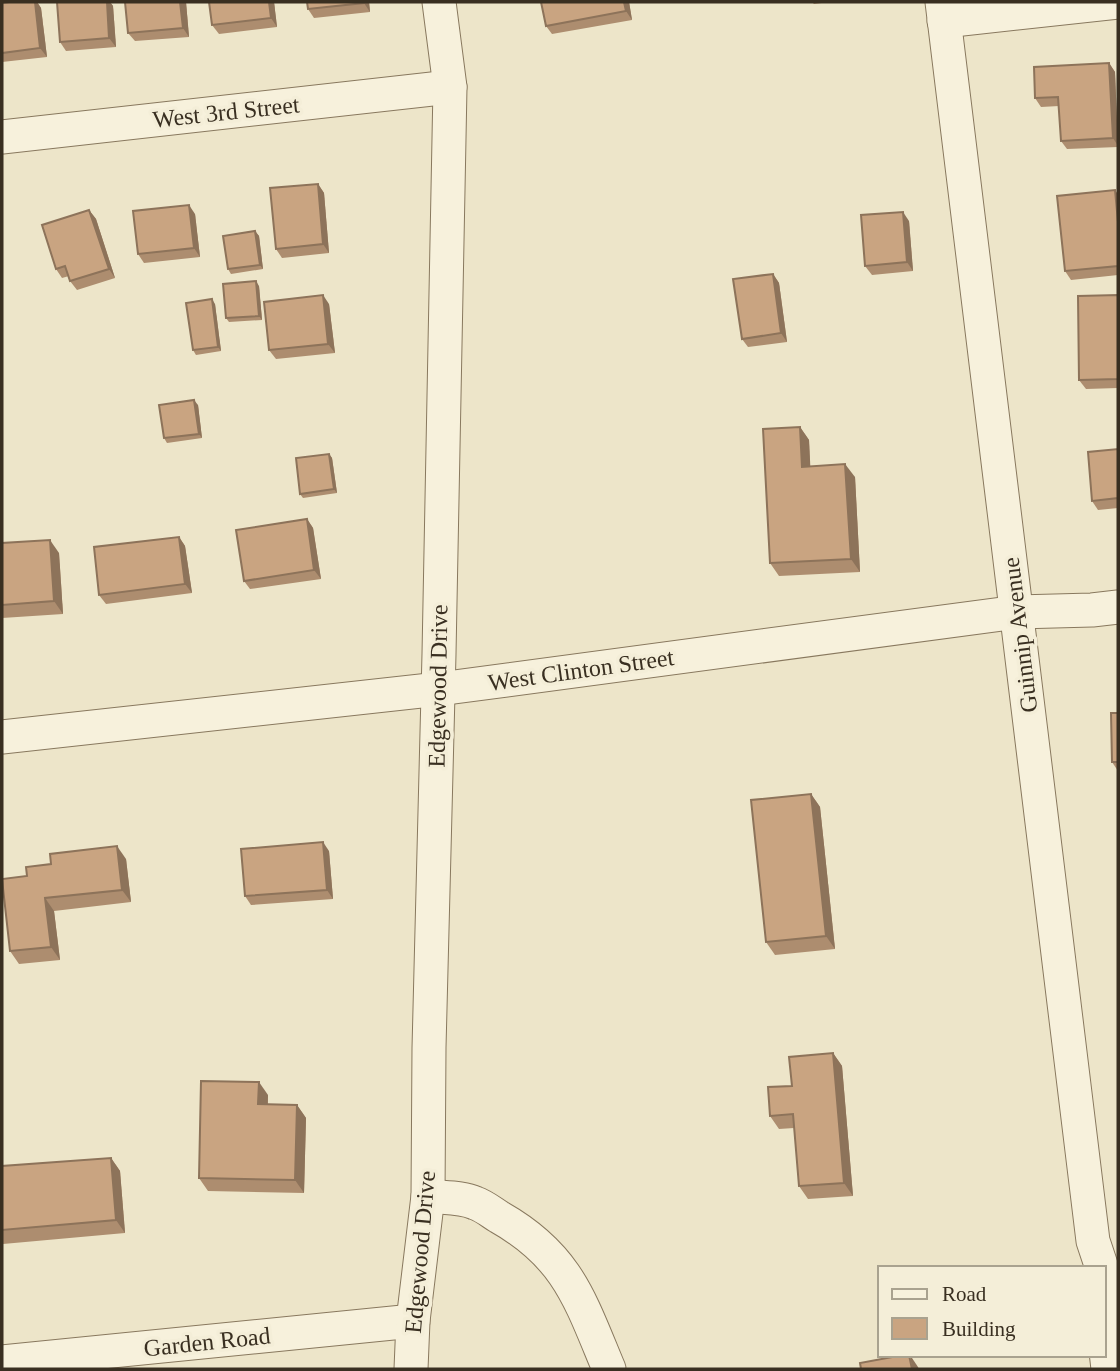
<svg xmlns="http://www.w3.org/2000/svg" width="1120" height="1371" font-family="'Times New Roman',serif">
  <rect width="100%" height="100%" fill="#ede5c9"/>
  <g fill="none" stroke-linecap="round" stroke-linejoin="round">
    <g stroke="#88785e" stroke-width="35">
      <g id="street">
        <path d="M942 2 1093 1241 1102 1268"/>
        <path d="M944 21 1118 2"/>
        <path d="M2 137 450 87"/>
        <path d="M2 737 439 689 1017 612 1092 610 1118 607"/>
        <path d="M428 1196C443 1198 462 1197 475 1203 484 1206 491 1212 499 1217 568 1256 580 1300 609 1369"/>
        <path d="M1104 1274 1118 1316"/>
        <path d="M1104 1334 1108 1369"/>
        <path d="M2 1362 413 1321"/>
        <path d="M411 1369 413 1321 428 1196 429 1048 439 654 450 87 439 2"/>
      </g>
    </g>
    <use href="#street" stroke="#f7f1dc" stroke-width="33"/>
  </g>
  <g fill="#ad8d6f">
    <path d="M9 2H37L41 8 47 57 2 62V3Z"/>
    <path d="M57 2H110L113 6 116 47 66 51 60 42Z"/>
    <path d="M125 2H186L189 37 135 41 128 33Z"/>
    <path d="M274 2 277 27 219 34 212 25Z"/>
    <path d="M307 2H369L370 12 314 18 308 9Z"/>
    <path d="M541 2H629L632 20 552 34 546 26Z"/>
    <path d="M812 2H829L814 4Z"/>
    <path d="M1109 63 1115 72 1118 147 1067 149 1061 141 1059 106 1041 107 1035 98Z"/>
    <path d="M318 184 324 193 329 253 282 258 276 249Z"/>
    <path d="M1115 190 1118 195V275L1071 280 1065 271Z"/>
    <path d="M89 210 96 219 115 278 77 290 70 281 69 276 62 278 56 269Z"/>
    <path d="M195 214 200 257 144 263 138 254Z"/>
    <path d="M909 221 913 271 872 275 865 266Z"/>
    <path d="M255 231 259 236 263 269 231 274 228 269Z"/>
    <path d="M773 274 779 283 787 342 748 347 742 339Z"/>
    <path d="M259 286 262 320 229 322 226 318Z"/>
    <path d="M1118 295V388L1086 389 1079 380Z"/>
    <path d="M215 304 221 351 196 355 193 350Z"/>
    <path d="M329 304 335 353 276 359 269 350Z"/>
    <path d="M198 405 202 438 167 443 164 438Z"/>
    <path d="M800 427 809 440 810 466 855 477 860 572 779 576 770 563Z"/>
    <path d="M1118 449V508L1098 510 1092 501Z"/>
    <path d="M329 454 332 458 337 493 303 498 300 494Z"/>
    <path d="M307 519 313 528 321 579 250 589 244 581Z"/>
    <path d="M179 537 185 546 192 593 106 604 99 595Z"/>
    <path d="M2 543 59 553 63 614 2 618Z"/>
    <path d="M1118 713V771L1112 762Z"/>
    <path d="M811 794 820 807 835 949 775 955 766 942Z"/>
    <path d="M329 851 333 899 251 905 245 896Z"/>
    <path d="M126 859 131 902 54 911 60 960 19 964 10 951 27 876Z"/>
    <path d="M833 1053 842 1066 853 1196 808 1199 799 1186 794 1128 779 1129 770 1116 792 1086Z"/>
    <path d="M268 1095V1104L297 1105 306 1118 304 1193 208 1191 199 1178Z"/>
    <path d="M111 1158 120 1171 125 1233 3 1244 2 1242V1166Z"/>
  </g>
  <g fill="#8d735a">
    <path d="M35 2H37L41 8 47 57 40 48Z"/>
    <path d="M107 2H110L113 6 116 47 109 38Z"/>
    <path d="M180 2H186L189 37 183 28Z"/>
    <path d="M269 2H274L277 27 271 18Z"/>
    <path d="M364 2H369L370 12 364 3Z"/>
    <path d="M624 2H629L632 20 626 11Z"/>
    <path d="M1109 63 1115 72 1118 146 1113 138Z"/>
    <path d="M318 184 324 193 329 253 323 244Z"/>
    <path d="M1115 190 1118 195V222Z"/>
    <path d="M189 205 195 214 200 257 194 248Z"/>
    <path d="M89 210 96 219 115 278 109 269Z"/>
    <path d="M903 212 909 221 913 271 907 262Z"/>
    <path d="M255 231 259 236 263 269 260 265Z"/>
    <path d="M773 274 779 283 787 342 781 333Z"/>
    <path d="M256 281 259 286 262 320 259 316Z"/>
    <path d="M323 295 329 304 335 353 328 344Z"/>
    <path d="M212 299 215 304 221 351 218 347Z"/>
    <path d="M194 400 198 405 202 438 199 434Z"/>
    <path d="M800 427 809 440 811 480 802 467Z"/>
    <path d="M329 454 332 458 337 493 334 489Z"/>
    <path d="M845 464 855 477 860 572 851 559Z"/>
    <path d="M307 519 313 528 321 579 314 570Z"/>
    <path d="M179 537 185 546 192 593 185 584Z"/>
    <path d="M50 540 59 553 63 614 54 601Z"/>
    <path d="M811 794 820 807 835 949 826 936Z"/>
    <path d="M323 842 329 851 333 899 327 890Z"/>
    <path d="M117 846 126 859 131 902 122 890Z"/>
    <path d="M45 898 54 911 60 960 51 947Z"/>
    <path d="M833 1053 842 1066 853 1196 844 1183Z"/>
    <path d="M259 1082 268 1095 267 1117 258 1104Z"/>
    <path d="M297 1105 306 1118 304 1193 295 1180Z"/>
    <path d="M111 1158 120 1171 125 1233 116 1220Z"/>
    <path d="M910 1355 918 1367 919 1369H912Z"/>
  </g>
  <g fill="#c9a481" stroke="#8d735a" stroke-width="2">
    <path d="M9 2H35L40 48 2 53V3Z"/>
    <path d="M57 2H107L109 38 60 42Z"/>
    <path d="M125 2H180L183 28 128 33Z"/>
    <path d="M209 2H269L271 18 212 25Z"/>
    <path d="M307 2H364V3L308 9Z"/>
    <path d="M541 2H624L626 11 546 26Z"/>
    <path d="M1109 63 1113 138 1061 141 1058 97 1035 98 1034 67Z"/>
    <path d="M318 184 323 244 276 249 270 188Z"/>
    <path d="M1115 190 1118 222V266L1065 271 1057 196Z"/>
    <path d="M189 205 194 248 138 254 133 211Z"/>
    <path d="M89 210 109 269 70 281 65 266 56 269 42 225Z"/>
    <path d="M903 212 907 262 865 266 861 215Z"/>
    <path d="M255 231 260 265 228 269 223 236Z"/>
    <path d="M773 274 781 333 742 339 733 279Z"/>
    <path d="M256 281 259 316 226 318 223 284Z"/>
    <path d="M323 295 328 344 269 350 264 302Z"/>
    <path d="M1118 295V379L1079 380 1078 296Z"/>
    <path d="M212 299 218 347 193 350 186 303Z"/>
    <path d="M194 400 199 434 164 438 159 405Z"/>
    <path d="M800 427 802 467 845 464 851 559 770 563 763 429Z"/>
    <path d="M1118 449V498L1092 501 1088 452Z"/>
    <path d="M329 454 334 489 300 494 296 458Z"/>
    <path d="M307 519 314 570 244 581 236 530Z"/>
    <path d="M179 537 185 584 99 595 94 547Z"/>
    <path d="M50 540 54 601 2 605V543Z"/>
    <path d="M1111 713H1118V762H1112Z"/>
    <path d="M811 794 826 936 766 942 751 800Z"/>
    <path d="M323 842 327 890 245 896 241 849Z"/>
    <path d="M117 846 122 890 45 898 51 947 10 951 2 879 27 876 26 867 51 864 50 854Z"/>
    <path d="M833 1053 844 1183 799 1186 793 1114 770 1116 768 1087 792 1086 789 1057Z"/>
    <path d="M201 1081 259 1082 258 1104 297 1105 295 1180 199 1178Z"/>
    <path d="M111 1158 116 1220 2 1230V1166Z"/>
    <path d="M903 1355H909L912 1369H861L860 1363Z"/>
  </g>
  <g text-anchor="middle" stroke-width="7" stroke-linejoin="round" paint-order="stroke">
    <g font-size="24" fill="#392f21" stroke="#f4eed8">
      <text transform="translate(226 112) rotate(-6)" y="8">West 3rd Street</text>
      <text transform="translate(1020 635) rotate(-97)" y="8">Guinnip Avenue</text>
      <text transform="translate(581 670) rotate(-8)" y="8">West Clinton Street</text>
      <text transform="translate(438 686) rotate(-89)" y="8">Edgewood Drive</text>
      <text transform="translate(420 1252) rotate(-85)" y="8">Edgewood Drive</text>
      <text transform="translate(207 1342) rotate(-6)" y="8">Garden Road</text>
    </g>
  </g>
  <rect width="1120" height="1371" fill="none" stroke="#392f21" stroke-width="7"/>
  <rect x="878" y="1266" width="228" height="91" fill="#f4eed8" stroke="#a9a28f" stroke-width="2"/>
  <rect x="892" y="1289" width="35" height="10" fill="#f7f1dc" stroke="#a9a28f" stroke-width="2"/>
  <text x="942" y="1301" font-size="21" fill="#392f21">Road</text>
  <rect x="892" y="1318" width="35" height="21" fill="#c9a481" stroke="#a9a28f" stroke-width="2"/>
  <text x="942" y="1336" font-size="21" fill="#392f21">Building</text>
</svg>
